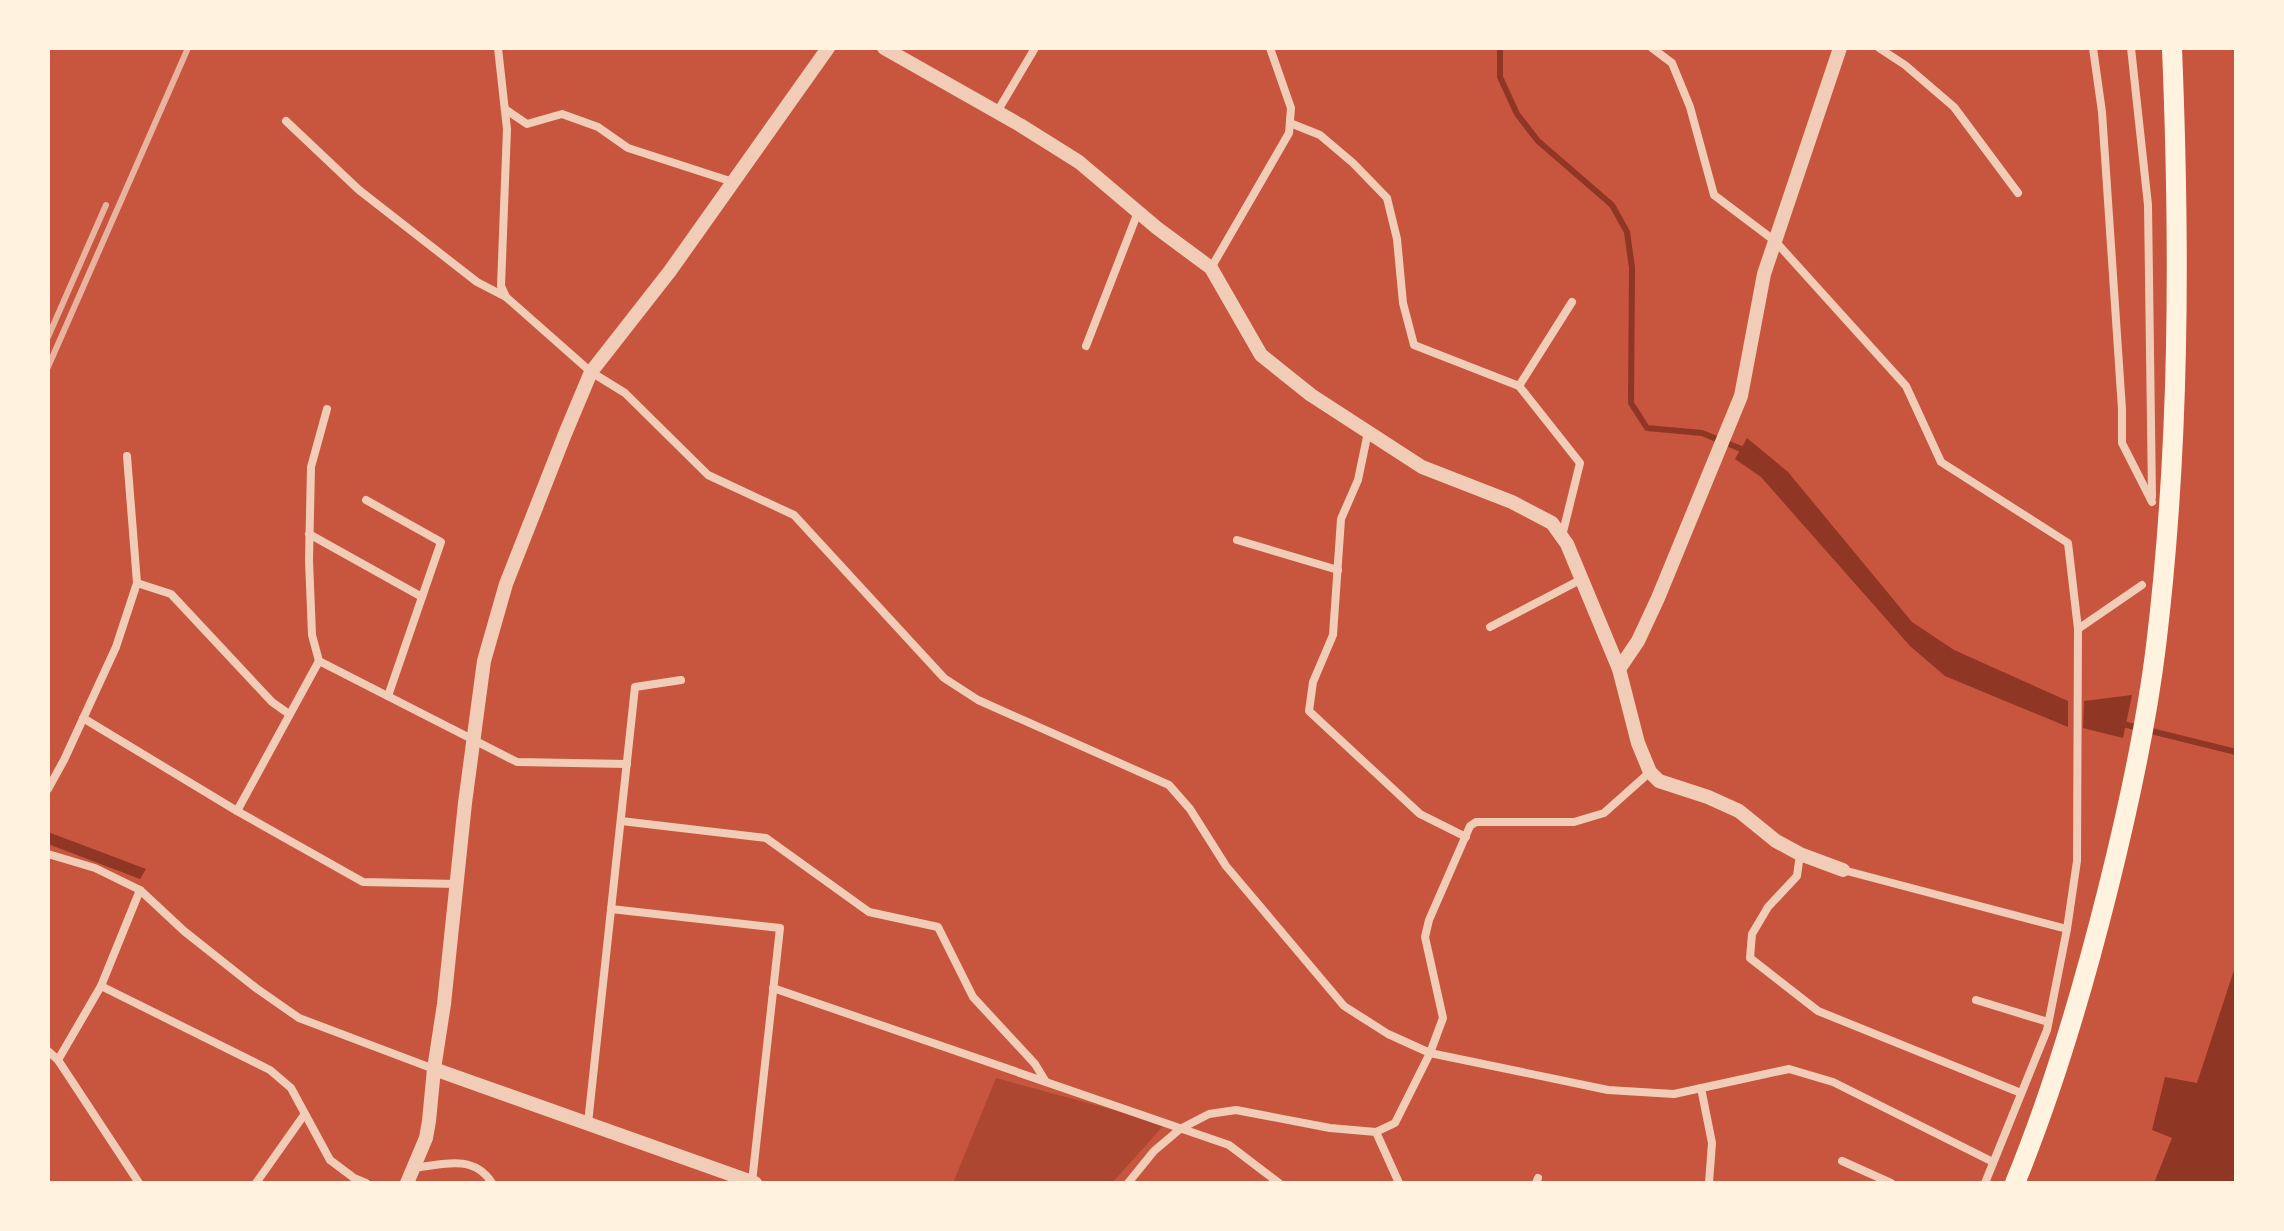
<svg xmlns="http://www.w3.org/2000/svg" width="2284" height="1231" font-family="'Golos Text',sans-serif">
  <rect width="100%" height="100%" fill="#c8553d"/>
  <path fill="#ae4732" d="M996 1078 1165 1124 1112 1183H953Z"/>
  <g fill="#8f3625">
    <path d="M1747 438 1788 472 1912 622 1954 650 2068 701V727L1945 676 1910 646 1761 477 1735 459Z"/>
    <path d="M2132 695 2123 738 2083 728 2084 701Z"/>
    <path d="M48 832 146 869 140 879 48 844Z"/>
    <path d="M2236 964V1183H2154L2172 1138 2152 1130 2165 1077 2197 1083Z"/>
  </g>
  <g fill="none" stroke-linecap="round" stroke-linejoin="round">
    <g stroke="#8f3625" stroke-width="6">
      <path d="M1500 48V77L1517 114 1538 141 1612 205 1627 232 1632 268 1631 403 1647 428 1702 433 1746 451"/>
      <path d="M2119 723 2236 752"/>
    </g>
    <g stroke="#f1ccb7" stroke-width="8">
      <path d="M498 48 507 129 501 286 506 297 591 372 625 393 708 475 794 515 944 678 978 700 1169 785 1190 809 1226 866 1344 1006 1388 1034 1430 1053 1608 1090 1674 1094 1789 1069 1833 1082 1993 1162"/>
      <path d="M1652 48 1672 63 1690 107 1714 195 1775 241 1906 386 1941 462 2068 543 2078 629 2142 585"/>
      <path d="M1879 48 1905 65 1954 107 2018 193"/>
      <path d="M2093 48 2102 112 2122 409V443L2152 502"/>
      <path d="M2131 48 2148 205 2152 497"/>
      <path d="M505 109 527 124 562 114 598 127 628 148 733 182"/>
      <path d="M997 112 1035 48"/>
      <path d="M286 121 359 190 477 282 506 297"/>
      <path d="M1290 123 1320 135 1353 163 1387 198 1397 239 1403 303 1414 345 1519 386"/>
      <path d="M1211 268 1289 133 1291 108 1270 48"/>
      <path d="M1086 346 1138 212"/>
      <path d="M1368 432 1358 480 1341 519 1333 635 1313 682 1309 711 1420 814 1466 837"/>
      <path d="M366 500 441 542 388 696"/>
      <path d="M309 534 422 597"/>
      <path d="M1562 536 1580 463 1519 386 1572 302"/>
      <path d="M1237 540 1338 570"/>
      <path d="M137 583 171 594 272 702 289 714"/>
      <path d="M1490 627 1582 579"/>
      <path d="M319 661 312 635 309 560 311 467 327 409"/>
      <path d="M83 718 237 811"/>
      <path d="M48 789 64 760 116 647 137 583 127 456"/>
      <path d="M621 821 766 838 869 912 938 927 973 997 1035 1064 1046 1082"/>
      <path d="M48 854 95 868 140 890 184 931 256 988 299 1018 434 1069"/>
      <path d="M1800 854 1797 876 1768 907 1752 934 1750 958 1818 1011 2021 1093"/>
      <path d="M1843 870 2067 929"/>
      <path d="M457 884 363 882 237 811 319 661 517 762 627 764"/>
      <path d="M611 909 780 928 752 1182"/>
      <path d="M101 986 270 1070 291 1088 330 1160 354 1178 366 1183"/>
      <path d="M773 988 1229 1145 1279 1183"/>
      <path d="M1976 1000 2048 1022"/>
      <path d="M48 1051 58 1060 139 1183"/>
      <path d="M58 1060 101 986 140 890"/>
      <path d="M1701 1088 1712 1143 1709 1183"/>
      <path d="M588 1123 635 687 681 680"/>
      <path d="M1376 1132 1399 1183"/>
      <path d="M1842 1161 1891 1183"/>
      <path d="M414 1168C443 1164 474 1154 492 1183"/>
      <path d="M256 1183 304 1115"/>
      <path d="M1128 1183 1154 1151 1180 1129 1209 1114 1236 1110 1330 1128 1376 1132 1395 1123 1430 1053 1443 1018 1425 937 1429 920 1470 826 1476 822H1574L1604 813 1650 772"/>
      <path d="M1536 1183 1538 1178"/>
      <path d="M1985 1183 2047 1030 2067 929 2077 861 2078 629"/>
    </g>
    <g stroke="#f1ccb7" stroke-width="14">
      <path d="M884 48 1020 125 1079 162 1157 228 1211 268 1261 355 1311 395 1422 467 1512 502 1552 523 1567 544 1619 669 1638 743 1650 772 1659 781 1708 797 1739 811 1776 841 1800 854 1843 870"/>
      <path d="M1619 669 1638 641 1658 598 1741 396 1764 274 1840 48"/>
      <path d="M434 1069 755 1183"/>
      <path d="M407 1183 426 1138 429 1121 434 1069 444 1004 465 803 484 661 506 584 565 434 591 372 670 271 828 48"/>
    </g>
    <path stroke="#fff3e0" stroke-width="20" d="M2015 1183C2054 1088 2083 989 2108 889 2128 809 2146 728 2156 646 2180 448 2180 247 2172 48"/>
    <g stroke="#e9b49f" stroke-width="6">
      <path d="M48 337 106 205"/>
      <path d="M48 367 188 48"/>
    </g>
  </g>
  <rect width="2284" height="1231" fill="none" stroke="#fff3e0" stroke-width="100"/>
</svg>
